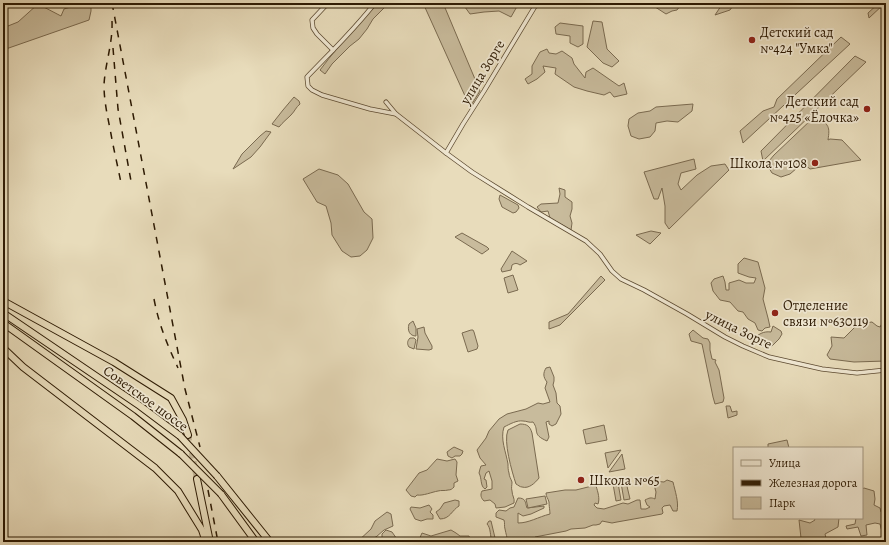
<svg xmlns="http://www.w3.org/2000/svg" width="889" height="545" font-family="Alegreya,serif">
  <rect width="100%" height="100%" fill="#e8dcbb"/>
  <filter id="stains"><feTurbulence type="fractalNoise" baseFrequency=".005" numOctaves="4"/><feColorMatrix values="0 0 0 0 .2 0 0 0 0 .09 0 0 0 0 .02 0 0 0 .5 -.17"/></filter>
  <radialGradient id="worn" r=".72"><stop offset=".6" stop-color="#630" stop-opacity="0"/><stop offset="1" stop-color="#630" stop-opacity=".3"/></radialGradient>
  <g fill="#c8bb9c" stroke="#7a6a50">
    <path d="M377 3H387L386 6 373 19 367 29 359 39 350 46 332 64 325 74 320 70C332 54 345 39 358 24 364 17 372 11 377 3Z"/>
    <path d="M423 3H443L480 91 470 107Z"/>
    <path d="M462 3H519L511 17 499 11 484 12 470 14Z"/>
    <path d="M649 3H677L680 6 677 10 672 11 666 14Z"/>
    <path d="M723 3H735L730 10 715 15Z"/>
    <path d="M879 3H885L869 18 868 13Z"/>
    <path d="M38 4 61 16 64 9 77 5 91 6V11L89 20 3 50V28L18 22Z"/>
    <path d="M593 21 602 22 607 49 619 61 612 67 603 63 587 47Z"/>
    <path d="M560 23 583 26V44L578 47 570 43V36L556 34 555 27Z"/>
    <path d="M841 37 850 44 743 143 740 131 763 111 774 107 777 99Z"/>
    <path d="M547 49 549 53 556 54 562 51 572 58 574 64 585 78 586 72 593 68 619 86 624 83 627 94 614 97 610 92 604 95 587 91 574 87 555 74 556 68 543 66 545 72 537 79 528 84 525 79 532 74V66L540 52Z"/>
    <path d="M855 56 866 62 763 161 761 151Z"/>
    <path d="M294 97 299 101 300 104C296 107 295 111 291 115 287 119 283 122 279 127L272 124 283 110Z"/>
    <path d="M693 104 692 111 678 122 667 121 656 123 655 131 650 137 639 139 631 136 628 126 629 119 638 113 650 111 656 107Z"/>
    <path d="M817 118C829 124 830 127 828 140L830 139 842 140 861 160 810 169 804 164V162L790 174 781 177 772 173 769 168V161L774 155 812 119Z"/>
    <path d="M266 131 271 132 260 147 251 157 233 169 242 154 260 136Z"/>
    <path d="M694 159 696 169 681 173 678 184 681 190 697 175 711 166 725 164 729 170 669 229 665 223V206L662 188 658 199H654L644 172Z"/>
    <path d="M319 169 338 175 348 184 364 212 372 219 373 238 367 250 360 256 351 257 342 251 332 235 331 223 326 206 317 202 303 179Z"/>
    <path d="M559 188 565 190V197L572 202V209L570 216 572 223 571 230 550 218 548 211 541 212 537 207 541 204 558 203 560 194Z"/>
    <path d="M500 195 518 205 519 208 516 212 513 213 502 207 499 199Z"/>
    <path d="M651 231 661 233 650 244 636 235Z"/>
    <path d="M462 233 487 247 489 249 482 254 455 237Z"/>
    <path d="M512 251 527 261 520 265C517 263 515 263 512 265L511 270 502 272 501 269Z"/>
    <path d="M744 258 758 262 765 288 763 299 768 318 770 327 765 328 762 331 758 330 755 323 748 319 743 312 738 311 730 302 720 300 713 291 711 283 714 279 723 276 725 282 726 290H729V283L739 280 746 283H754L756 278 749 277 738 273V264Z"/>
    <path d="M513 275 518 290 508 293 504 278Z"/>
    <path d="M601 276 605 280 560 325 549 329V322L568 314Z"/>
    <path d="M886 319V361L854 362 830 359 827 355 832 346 831 337 844 338 858 324 872 322 877 326 880 327 884 320Z"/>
    <path d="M413 321 416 328V336C410 336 407 331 409 324Z"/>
    <path d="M773 326 781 331 782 334 779 339 772 346H766L752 340C759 334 763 331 771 332Z"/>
    <path d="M424 327 425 333 432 346V349L429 350 416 349 418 337 417 329Z"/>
    <path d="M471 330H473L474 332 478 346 477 349 468 352 462 333Z"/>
    <path d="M693 330 703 338 708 339 710 343V350L712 359 716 360 715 362 719 370 724 398 723 402 715 404 713 397 702 344 691 341 689 334Z"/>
    <path d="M410 338H414L416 340 414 349 409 347C407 344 407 341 410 338Z"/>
    <path d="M550 367 554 377V381L553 385 556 393 557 403 560 406 561 414 556 424 552 426 549 424V421L546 422 549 437 547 441C531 434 540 431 533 422 529 423 527 421 523 421 517 420 510 424 504 427 500 439 506 452 508 464 508 467 508 470 509 473 509 476 511 479 512 482 512 485 511 488 512 491 512 496 515 498 514 503L505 507 496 508 495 504 490 500 484 501C481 498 480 495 482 491L492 489V481L489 471 486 473 484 479 486 480 487 487 485 489C480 486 482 478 479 473L480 469 481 466 486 465 480 458 477 450 486 438 489 431 499 419 507 414 526 409 538 403 543 404 550 402 545 388 547 382C543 377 543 373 546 368Z"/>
    <path d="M726 406H730L732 412 737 411V415L728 418Z"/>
    <path d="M520 424C527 424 530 426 532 433L539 478C535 483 529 489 522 487 520 487 518 485 516 484 512 472 503 441 508 430Z"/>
    <path d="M604 425 607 440 586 444 583 430Z"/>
    <path d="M787 440 789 448H768V444Z"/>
    <path d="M454 447 463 451 462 454 460 456H455L452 458 448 456 447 452 451 449Z"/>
    <path d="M621 450 608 468 605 453Z"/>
    <path d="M622 454 625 469 609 472Z"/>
    <path d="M437 459 447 461 455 459 457 462 456 475 458 481 454 483V487C452 489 451 490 448 490 445 491 441 490 438 491 432 492 423 496 417 495L415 497 411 496 406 490 419 473 427 470Z"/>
    <path d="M667 480 673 482C675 491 679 502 677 511H673L670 505 664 506 662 508 663 513 662 514 617 522 612 523 602 521 600 524 596 525H593L585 528 571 529 566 531 535 537 534 542H508C507 537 506 534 505 529 504 526 505 523 504 520L496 517V513L499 510 506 511 510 508 514 507 518 498C526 498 525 502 527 508L544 506V508L531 514 523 516 518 513V523C529 523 538 517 550 514 550 512 549 505 549 502 548 498 546 497 546 493L565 490H576L592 486H596C598 492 600 499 598 504L595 503 594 505 597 508 604 509 623 503 628 504 637 500H640L641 509H646L650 507 647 505 645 500C649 498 651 497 655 499L656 492 653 481 664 482Z"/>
    <path d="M626 482 630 499 624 500 621 483Z"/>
    <path d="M618 483 621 500 616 501 613 484Z"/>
    <path d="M864 488 874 491 875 499 874 505 880 508 881 512 886 506V542C885 536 881 531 880 524L875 523 866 525 867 535 861 536 858 527 847 529 846 526 855 524 856 518H862V489Z"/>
    <path d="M545 496 547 504 528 508 526 499Z"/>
    <path d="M455 500 459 501V506C452 510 450 519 440 519L436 512 440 509 444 503Z"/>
    <path d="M429 505 432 509 430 512 433 515V519H427L421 521 415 519 410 509 411 507 420 508Z"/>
    <path d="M387 512 391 514 393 526 384 530 376 537 373 538 372 542H357L371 529 375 521Z"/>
    <path d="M814 518H839L838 527 825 534 827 542H821L818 540 816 542H808L801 538 799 520 810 523 815 520Z"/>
    <path d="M489 521H491L496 542H492C490 536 491 528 487 524Z"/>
    <path d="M386 530 392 532 399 542H383L382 540V534Z"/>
    <path d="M451 530 456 533 460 536H469L471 541 469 542H452L447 539 439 540 436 542H418L422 533 431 536Z"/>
  </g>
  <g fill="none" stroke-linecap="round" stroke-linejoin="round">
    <path stroke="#c3b596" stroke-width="6" stroke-dasharray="6 3" stroke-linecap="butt" d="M188 435 197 479"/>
    <g stroke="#5c4a31" stroke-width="5">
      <g id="minor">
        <path d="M328 3 312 20 313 28 317 34 333 50"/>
        <path d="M375 3C354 30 330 53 307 77L308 86 312 90 322 95 370 109 396 114"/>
        <path d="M386 102 396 114 446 153 472 172 528 207 586 241 600 254 612 271 621 279 644 290 687 314 725 337 743 346 769 357 822 369 857 373 886 370"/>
        <path d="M446 153 463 124 484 91 537 3"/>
      </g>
    </g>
    <g stroke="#2d1a03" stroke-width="8">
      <g id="trunk">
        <path d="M3 301 114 362 171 398 183 420 188 435"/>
        <path d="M3 313 140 406 180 436"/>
        <path d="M3 323 133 416 181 454"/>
        <path d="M3 348 23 367 155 468 178 491 202 530 206 542"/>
        <path d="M217 476 270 542"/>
        <path d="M197 479 210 542"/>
        <path d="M221 494 256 542"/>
      </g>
    </g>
    <use href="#minor" stroke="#f0e8d3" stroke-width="3.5"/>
    <use href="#trunk" stroke="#e8dcbb" stroke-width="6"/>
    <g stroke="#2d1a03" stroke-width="1.5" stroke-dasharray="7 7" stroke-linecap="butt">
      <path d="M112 3 185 389 200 447"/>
      <path d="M112 21C113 43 105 64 104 85 104 102 108 118 111 134 114 151 118 167 121 183"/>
      <path d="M113 48 118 109 131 181"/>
      <path d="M154 299C159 325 167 344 178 368"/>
      <path d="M208 490 218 542"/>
    </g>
    <g stroke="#2d1a03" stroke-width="8" stroke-linecap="butt">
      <g id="trunk-bridge">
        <path d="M180 436 217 476"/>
        <path d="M181 454 221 494"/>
      </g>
    </g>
    <use href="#trunk-bridge" stroke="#e8dcbb" stroke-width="6"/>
  </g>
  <g fill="#8f2418" stroke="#f0e8d3" stroke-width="1.5">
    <circle cx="752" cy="40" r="4"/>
    <circle cx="867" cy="109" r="4"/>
    <circle cx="815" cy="163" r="4"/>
    <circle cx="775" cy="313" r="4"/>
    <circle cx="581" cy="480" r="4"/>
  </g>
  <g text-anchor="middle" stroke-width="3.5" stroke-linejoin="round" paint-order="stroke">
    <g font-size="14" fill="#2d1a03" stroke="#f0e8d3" text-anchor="start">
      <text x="760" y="37">Детский сад<tspan x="760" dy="16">№424 "Умка"</tspan></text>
      <text x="859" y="106" text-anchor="end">Детский сад<tspan x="859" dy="16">№425 «Ёлочка»</tspan></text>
      <text x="807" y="168" text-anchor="end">Школа №108</text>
      <text x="783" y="310">Отделение<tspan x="783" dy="16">связи №630119</tspan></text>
      <text x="589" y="485">Школа №65</text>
    </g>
    <g font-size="14" fill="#2d1a03" stroke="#f0e8d3">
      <text transform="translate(482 72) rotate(-59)" y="5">улица Зорге</text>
      <text transform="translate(739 329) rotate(26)" y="5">улица Зорге</text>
      <text transform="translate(146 398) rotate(36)" y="5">Советское шоссе</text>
    </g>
  </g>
  <rect width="889" height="545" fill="none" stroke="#e8dcbb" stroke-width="16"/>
  <rect x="4" y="4" width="881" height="537" fill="none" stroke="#2d1a03" stroke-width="2"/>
  <rect x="8" y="8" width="873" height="529" fill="none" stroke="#2d1a03"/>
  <rect x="733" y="447" width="130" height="72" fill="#f0e8d3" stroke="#a29680"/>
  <rect x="741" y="460" width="20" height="6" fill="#f0e8d3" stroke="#a29680"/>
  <text x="769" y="467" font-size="12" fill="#2d1a03">Улица</text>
  <rect x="741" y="480" width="20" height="6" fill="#2d1a03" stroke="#a29680"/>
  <text x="769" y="487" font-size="12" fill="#2d1a03">Железная дорога</text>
  <rect x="741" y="497" width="20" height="12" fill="#c8bb9c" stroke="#a29680"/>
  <text x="769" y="507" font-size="12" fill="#2d1a03">Парк</text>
  <rect width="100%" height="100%" filter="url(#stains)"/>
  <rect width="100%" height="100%" fill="url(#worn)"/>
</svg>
